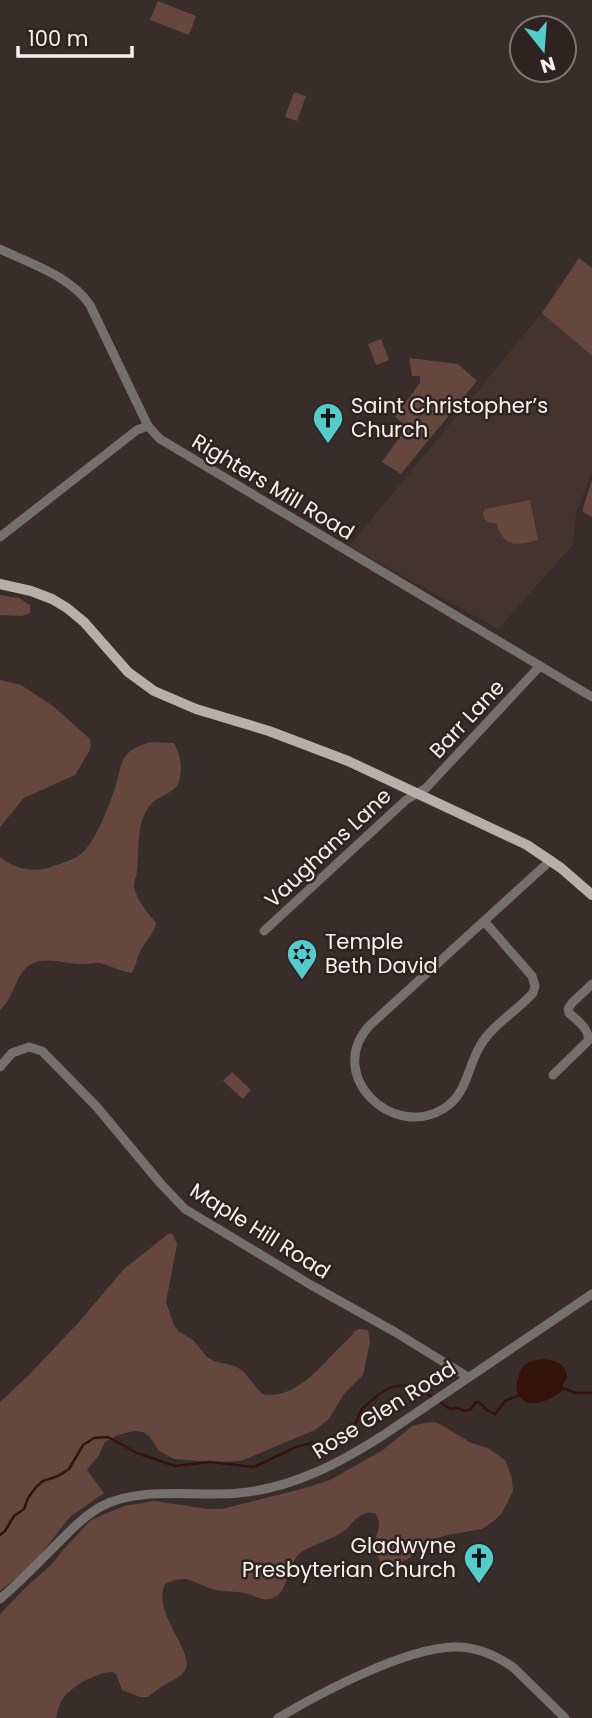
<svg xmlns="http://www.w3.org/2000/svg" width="592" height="1718" font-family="Poppins,sans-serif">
  <rect width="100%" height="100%" fill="#382d2a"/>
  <path fill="#45332e" d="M554 295 592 326V472L576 513 573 545 498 629 349 546 542 313Z"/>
  <g fill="#66473e">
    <path d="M158 1 196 16 189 35 150 20Z"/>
    <path d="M294 92 306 96 297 121 285 117Z"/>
    <path d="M579 258 592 268V356L542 313Z"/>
    <path d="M381 339 389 360 376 365 368 344Z"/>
    <path d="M409 358 458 364 477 381 401 474 382 462 407 427 395 417 420 383V376H412Z"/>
    <path d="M592 480V517L583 512V508Z"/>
    <path d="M530 500 538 540C515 546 505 548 496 523H490L484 519 483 513 485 509Z"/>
    <path d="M0 595 19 598 30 605V613L22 616 0 615Z"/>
    <path d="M0 680 21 685 53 706 90 739 91 744 90 750 75 775 24 798 0 827Z"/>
    <path d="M150 742 174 743C181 756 183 770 178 784 174 793 159 796 152 803 135 822 140 847 137 870 137 875 134 881 134 886 136 900 148 913 156 923 155 933 146 940 141 950 137 957 136 965 132 973 120 971 111 966 100 963 95 962 90 964 84 964 66 965 41 953 26 968 14 980 13 999 0 1010V857C14 869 35 873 51 867 61 863 74 860 81 854 96 842 112 799 117 781 119 774 120 766 123 760 129 749 138 746 150 742Z"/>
    <path d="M232 1072 251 1090 243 1099 223 1081Z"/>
    <path d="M172 1233 177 1244 166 1302 174 1325 178 1331 193 1340 207 1357 214 1361 235 1366 243 1371 262 1394C294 1401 320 1367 340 1347 345 1342 350 1338 355 1331L359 1329 368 1330 370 1342 363 1375 344 1394 329 1419 315 1430 241 1461 214 1462 174 1459 159 1451 150 1437 143 1432 134 1431 118 1435 105 1442 99 1455 87 1470 104 1493 70 1517 32 1565 0 1591V1402L28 1376 79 1322 124 1269 168 1234Z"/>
    <path d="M434 1422 440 1424 471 1443 488 1448 506 1461 512 1479 513 1491 502 1513 495 1520 482 1529 448 1535 434 1539 408 1559 396 1564 383 1566C379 1560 374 1551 375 1543 376 1530 383 1529 376 1514 359 1508 353 1526 341 1533 329 1541 307 1546 298 1555 287 1567 288 1591 275 1597 263 1603 255 1595 244 1593 235 1591 225 1592 216 1590 194 1585 190 1572 165 1584 151 1615 198 1653 184 1672 179 1679 168 1682 161 1687 156 1690 152 1694 148 1697H140L122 1690 117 1676 113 1672C97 1672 74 1685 64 1697 59 1703 58 1711 56 1718H0V1614L27 1586 50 1566 64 1549 91 1520 124 1506 154 1501 208 1509H222L305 1488 330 1480 383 1450 412 1426 424 1423Z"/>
  </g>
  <path fill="#33130a" d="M542 1359C556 1360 566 1363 567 1378L563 1384V1390C552 1399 534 1409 522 1399 515 1392 516 1387 518 1378 520 1373 521 1367 526 1364 530 1361 537 1360 542 1359Z"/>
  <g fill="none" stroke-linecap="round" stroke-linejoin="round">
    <g stroke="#33130a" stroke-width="2.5">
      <path d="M562 1388 576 1393H592"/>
      <path d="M439 1401 450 1409 457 1408 465 1411 471 1409 476 1402H479L487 1410 495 1414 505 1401 522 1394"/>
      <path d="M0 1535 5 1531 14 1516 24 1509 28 1498 36 1487 43 1481 58 1476 69 1469 83 1445 94 1438 108 1437 137 1453 175 1466 210 1462 254 1467 296 1447 311 1443 335 1441 344 1438 352 1432 361 1410 378 1395 391 1387 408 1385 414 1386 434 1398"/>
    </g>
    <g stroke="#756f6d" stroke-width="9">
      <path d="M0 249C31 264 70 276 90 305L148 426 160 439 592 697"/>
      <path d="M0 537 137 430 148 426"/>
      <path d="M484 921 369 1026C325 1075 392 1140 443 1109 467 1095 467 1068 480 1046 492 1025 517 1011 533 993L535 986 532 976 484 921 551 860"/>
      <path d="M264 931 406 800 426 788 540 666"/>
      <path d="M0 1067 12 1053 29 1047 42 1051 96 1106 161 1184 185 1209 311 1285 395 1332 468 1377"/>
      <path d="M553 1075 588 1041C590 1029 577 1020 569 1013L568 1009 572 1003 592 984"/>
      <path d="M0 1599C20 1582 38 1563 57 1544 71 1530 85 1515 102 1506 141 1486 196 1497 239 1493 293 1488 340 1463 385 1434L592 1294"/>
      <path d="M278 1718C322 1692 403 1649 453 1647 476 1646 496 1655 514 1668L565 1718"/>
    </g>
    <path stroke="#baaeaa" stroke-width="10" d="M0 584 31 591 52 599 67 608 84 622 128 672 154 691 196 709 269 731 348 761 527 845 561 868 592 895"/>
  </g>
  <defs>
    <g id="church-pin" transform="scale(1.575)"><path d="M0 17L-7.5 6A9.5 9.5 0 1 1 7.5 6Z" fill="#53cdcb" stroke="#2e2320"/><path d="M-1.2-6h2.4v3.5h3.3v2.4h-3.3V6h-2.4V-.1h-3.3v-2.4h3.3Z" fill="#111"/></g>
    <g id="synagogue-pin" transform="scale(1.575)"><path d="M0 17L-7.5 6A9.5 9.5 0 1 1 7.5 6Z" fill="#53cdcb" stroke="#2e2320"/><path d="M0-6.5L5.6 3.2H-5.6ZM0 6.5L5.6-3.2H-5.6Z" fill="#111"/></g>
  </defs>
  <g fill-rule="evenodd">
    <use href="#church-pin" x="328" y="418"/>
    <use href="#synagogue-pin" x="302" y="954"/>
    <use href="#church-pin" x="479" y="1558"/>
  </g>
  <g text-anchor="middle" stroke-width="5" stroke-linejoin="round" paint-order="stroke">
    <g font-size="21" fill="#f9f1ef" stroke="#2e2320" text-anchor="start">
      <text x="351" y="413">Saint Christopher’s<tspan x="351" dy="24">Church</tspan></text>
      <text x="325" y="949">Temple<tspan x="325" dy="24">Beth David</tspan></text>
      <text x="456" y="1553" text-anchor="end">Gladwyne<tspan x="456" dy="24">Presbyterian Church</tspan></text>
    </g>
    <g font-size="21" fill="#f9f1ef" stroke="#2e2320">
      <text transform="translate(273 487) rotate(31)" y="7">Righters Mill Road</text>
      <text transform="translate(467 719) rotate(-47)" y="7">Barr Lane</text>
      <text transform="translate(328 848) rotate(-43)" y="7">Vaughans Lane</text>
      <text transform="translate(260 1231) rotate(32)" y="7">Maple Hill Road</text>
      <text transform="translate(384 1410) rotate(-32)" y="7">Rose Glen Road</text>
    </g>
  </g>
  <g transform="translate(543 49) rotate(163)"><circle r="33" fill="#2e2320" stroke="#7f7573" stroke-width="2"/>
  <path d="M0-5L12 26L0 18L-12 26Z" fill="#53cdcb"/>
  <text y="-10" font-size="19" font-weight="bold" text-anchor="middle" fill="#f9f1ef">N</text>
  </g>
  <path d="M18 46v10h114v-10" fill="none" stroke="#f9f1ef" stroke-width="3.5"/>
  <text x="28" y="46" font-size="21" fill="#f9f1ef" stroke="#2e2320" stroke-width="5" paint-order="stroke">100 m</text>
</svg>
